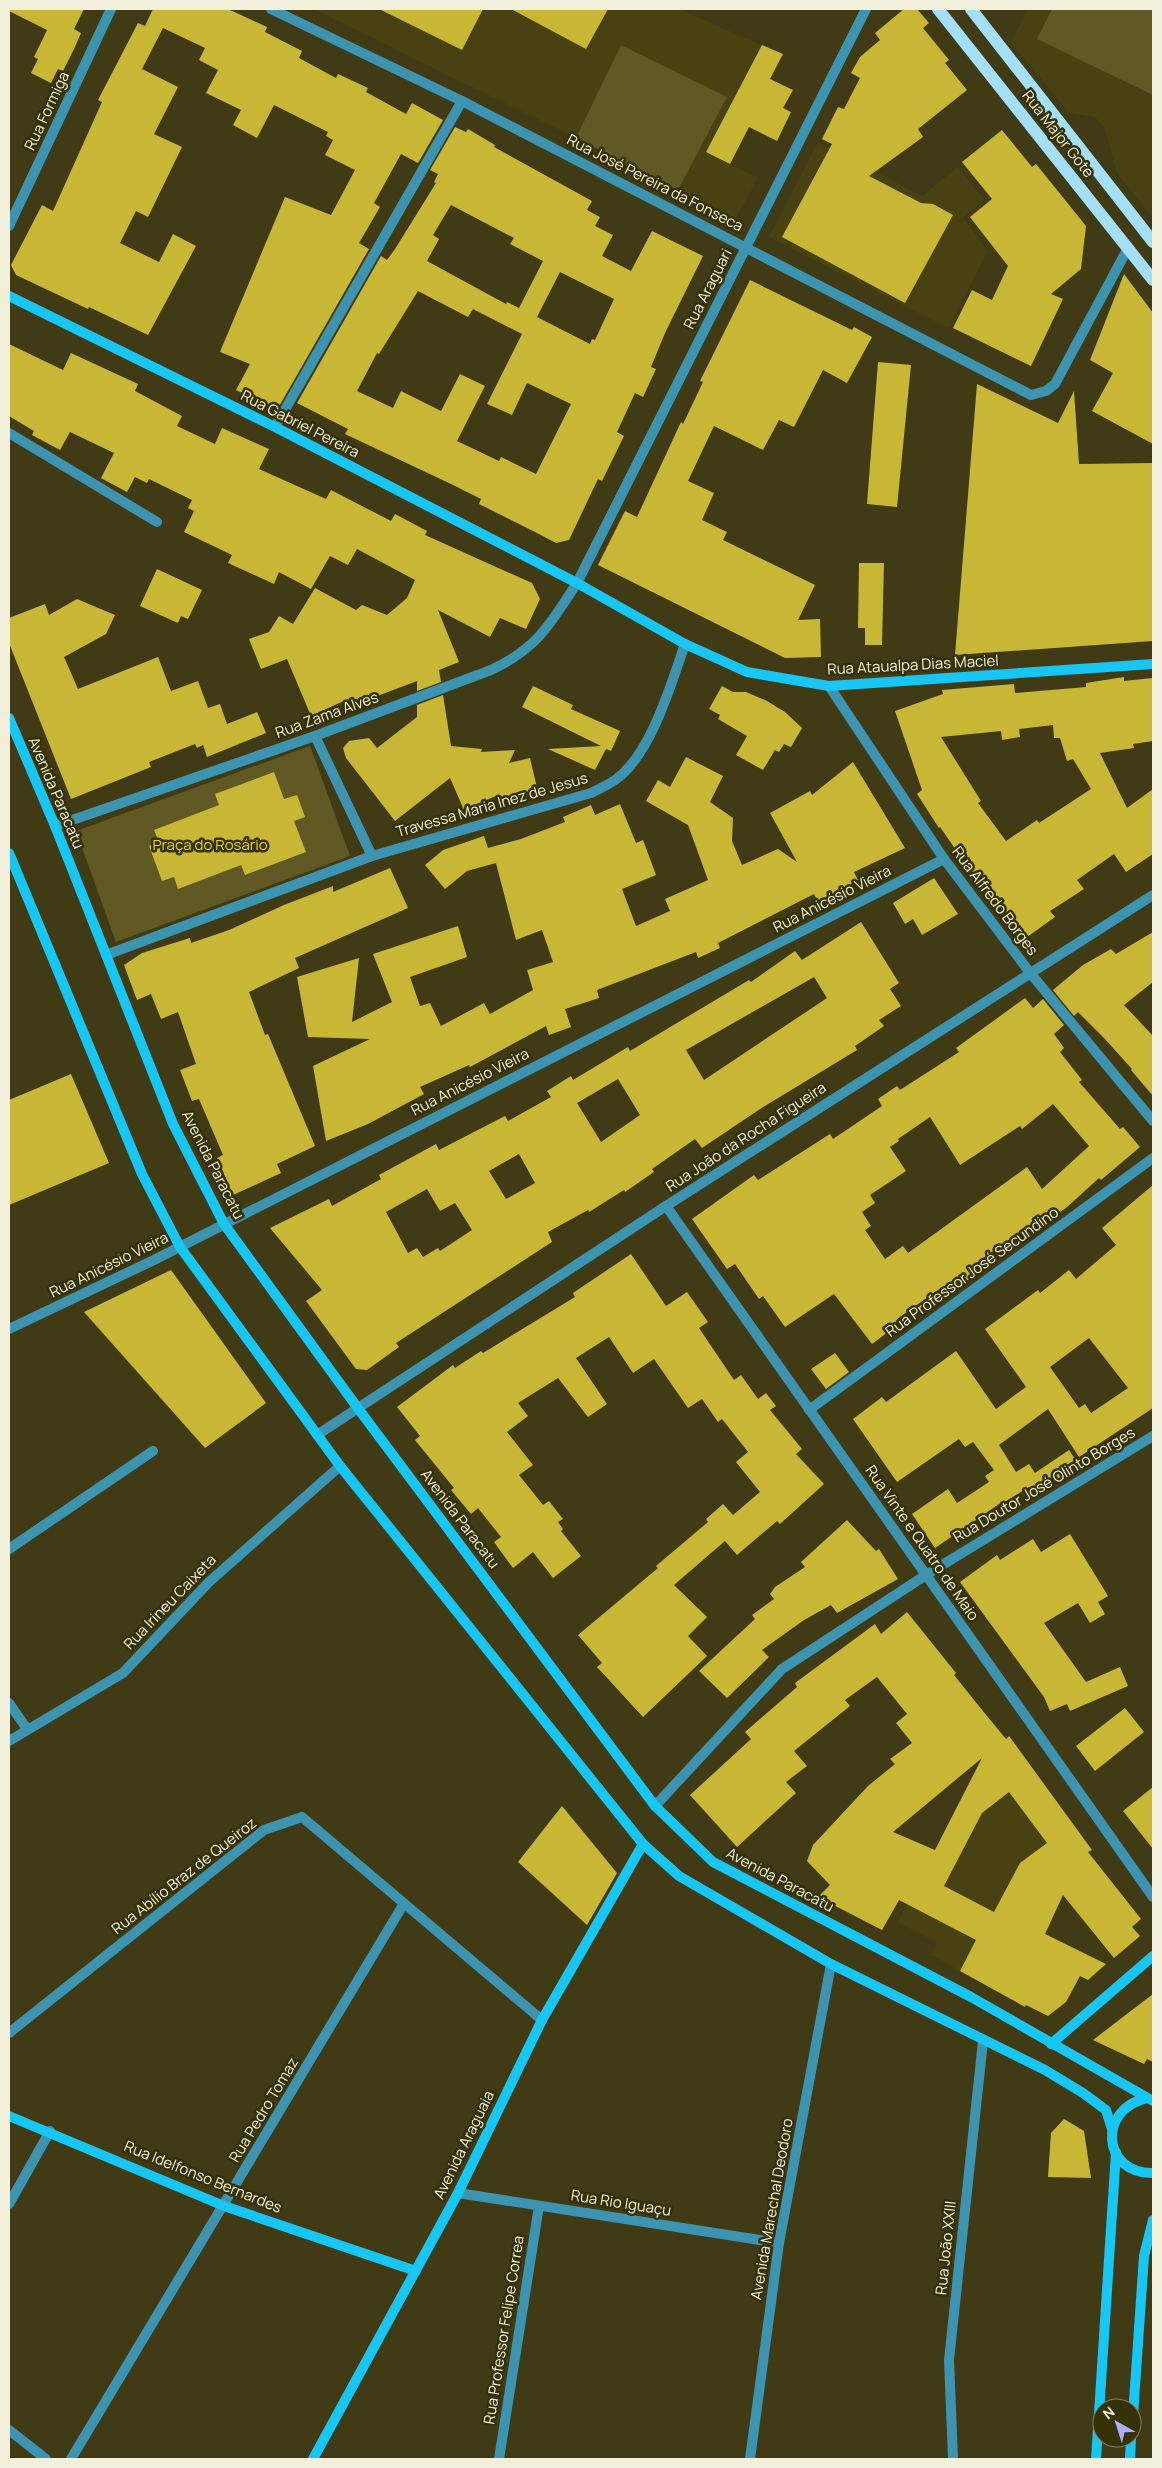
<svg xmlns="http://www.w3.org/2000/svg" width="1162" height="2468" font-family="Manrope,sans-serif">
  <rect width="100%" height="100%" fill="#403b15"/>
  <g fill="#484212">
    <path d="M314 9H679L762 45 706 152 758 178 735 220 576 138Z"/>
    <path d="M1028 9H1153V218L1117 173 1105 129 1095 117 1069 113 1011 42Z"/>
    <path d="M818 142 922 196 958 167 984 200 963 218 988 251 948 328 769 237Z"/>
    <path d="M1021 1754 1092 1850 1037 1890 973 1978 931 1955 937 1943 898 1922 960 1800Z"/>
  </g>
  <g fill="#605923">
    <path d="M1052 9H1153V95L1037 39Z"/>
    <path d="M621 45 727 97 678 190 576 138Z"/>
    <path d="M310 746 350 856 116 942 76 831Z"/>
  </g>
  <g fill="#c7b735" fill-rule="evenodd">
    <path d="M9 9H84L74 29 81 33 74 49 63 71 58 69 51 83 31 73 38 59 34 57 47 30 9 11Z"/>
    <path d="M153 9H228L267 27 265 32 302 51 299 58 336 78 338 74 368 88 366 92 406 114 412 103 443 120 418 163 401 154 374 203 380 207 359 243 369 249 277 410 236 390 250 364 220 352 285 197 331 215 355 170 325 155 333 140 326 136 328 132 274 105 257 138 233 125 241 110 206 93 218 70 199 60 205 48 163 28 142 69 178 87 154 134 182 147 148 217 136 211 120 243 159 262 173 234 196 246 148 335 89 307 88 309 16 275 11 265 42 205 53 211 102 102 98 100 138 23 145 26Z"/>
    <path d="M379 9H483L462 50Z"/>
    <path d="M511 9H608L586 49Z"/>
    <path d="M904 9H917L929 23 923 28 949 60 945 63 967 90 918 129 923 137 869 176 921 203 933 204 953 215 905 303 782 237 832 144 822 139 838 107 844 109 860 78 851 73 860 57 880 40 875 33Z"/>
    <path d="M762 45 783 54 770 79 793 90 783 108 791 112 777 141 749 127 730 164 706 152Z"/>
    <path d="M455 127 466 132 468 129 495 145 494 147 592 201 587 210 600 217 595 226 613 235 602 256 631 271 652 231 703 256 665 333 651 367 656 369 643 397 635 393 617 432 624 436 602 481 598 479 569 540 556 543 537 533 479 504 481 499 451 484 345 434 348 429 297 403 381 256 387 260 395 249 436 183 434 182 438 174 430 170ZM451 205 514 238 510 244 543 261 519 308 507 302 506 304 427 261 439 239 433 235ZM560 272 614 299 595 340 592 339 590 344 537 317ZM418 291 468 317 473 309 522 334 487 404 512 415 527 383 571 404 536 474 501 457 499 461 457 441 485 386 460 374 441 411 401 391 393 408 357 391 377 353 379 354Z"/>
    <path d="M1002 130 1032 167 1036 164 1086 226 1081 269 1051 294 1063 299 1031 366 953 328 972 290 992 300 1008 266 970 217 992 199 962 162Z"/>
    <path d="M1124 274 1153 313V444L1092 411 1113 373 1090 360Z"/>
    <path d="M750 280 852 330 854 327 872 337 847 383 823 370 794 427 779 420 763 450 714 426 688 481 714 493 702 520 727 532 723 540 815 585 798 620 820 619 821 657 785 658 598 565 625 511 637 517 681 422 683 424 703 382 700 381Z"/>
    <path d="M9 344 63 370 71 353 138 384 135 391 182 416 177 426 215 444 222 428 269 449 259 469 326 499 331 490 391 521 395 514 427 531 425 535 532 583 540 599 526 629 500 618 490 637 438 610 459 662 439 670 441 682 417 691V681L351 706 348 699 311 716 287 659 261 669 249 639 269 632 279 616 293 624 315 588 356 610 362 605 387 615 407 598 415 580 357 549 348 565 330 556 311 589 279 572 274 584 228 563 232 555 184 532 194 511 188 508 192 500 149 479 147 483 135 477 127 492 101 478 114 453 70 432 60 450 32 435 34 431 9 416Z"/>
    <path d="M878 362 911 365 897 507 867 504Z"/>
    <path d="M977 384 1058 423 1074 391 1079 464 1153 463V641L955 655Z"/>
    <path d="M859 563H884L882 645H865V628H858Z"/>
    <path d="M157 569 202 590 188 619 181 616 178 623 140 606Z"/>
    <path d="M77 599 115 615 106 634 64 657 78 689 158 657 171 691 198 681 208 708 220 704 227 724 257 712 266 733 207 757 203 745 197 748 195 744 149 762 151 767 71 799 9 643V618L45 604 49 615Z"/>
    <path d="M1124 677V681L1153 678V741L1133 744 1134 748 1100 753 1127 808 1153 789V854L1126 872 1114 854 1077 880 1084 889 1050 911 1055 917 1023 940 983 883 980 885 940 827 939 828 917 794 922 790 895 711 943 694 942 690 1014 684 1015 693 1086 687V683ZM1053 725 1054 738H1060L1067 761 1073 759 1091 789 1039 823 1037 820 1006 841 978 803 981 801 941 737 1001 731 1002 740 1020 737 1019 729Z"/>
    <path d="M533 686 573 705 571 709 620 731 611 751 606 749 595 770 548 749 601 746 522 707Z"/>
    <path d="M722 686 733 692H746L767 701 785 712 802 728 791 747 784 744 779 752 775 750 763 770 736 755 747 736 718 719 720 715 709 709Z"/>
    <path d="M443 695 451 746 482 749 481 752 515 750 509 763 530 758 538 792 499 801 498 795 464 810 450 778 395 821 346 758 343 748 349 741 369 738 377 748 417 717V705Z"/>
    <path d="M686 757 723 776 710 802 733 818 732 841 742 865 778 849 797 862 770 813 810 791 812 795 853 762 905 848 854 872 858 880 818 902 814 894 718 943 720 948 698 958 696 952 597 990 599 998 565 1009 571 1027 549 1035 546 1026 470 1067 469 1065 420 1087 424 1094 368 1124 326 1141 313 1066 370 1039 308 1037 297 977 359 958 352 1022 392 1002 373 954 458 926 467 957 410 977 420 1006 430 1003 441 1026 484 1003 490 1014 533 990 527 970 553 962 542 930 516 940 496 863 467 871 445 889 425 865 443 850 484 836 488 848 521 839 565 822 563 817 591 805 595 815 620 804 636 843 643 840 656 875 622 889 636 926 670 911 665 899 708 880 688 825 646 801 658 780 670 787Z"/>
    <path d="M274 772 284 799 297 795 305 817 294 821 306 852 245 875 241 865 178 889 174 877 162 881 149 846 159 842 154 830 219 805 215 794Z"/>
    <path d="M390 868 408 908 295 958 299 968 249 992 265 1035 268 1034 315 1146 277 1164 281 1173 233 1195 217 1158 223 1155 199 1099 192 1101 180 1070 196 1064 178 1012 161 1019 151 994 137 1000 124 965 142 953 190 938 191 943 229 930 284 905 333 886V892Z"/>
    <path d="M934 878 958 914 922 935 913 919 905 924 893 903Z"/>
    <path d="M861 922 899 983 890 989 901 1006 879 1020 884 1026 855 1046 857 1050 760 1109 702 1148 695 1139 652 1169 654 1172 625 1192 624 1190 589 1212 588 1210 548 1232 552 1242 396 1343 399 1347 367 1370 356 1369 306 1301 322 1290 270 1228 329 1199 332 1206 381 1179 379 1175 436 1144 439 1150 505 1116 508 1121 551 1097 547 1091 571 1076 573 1080 628 1047 630 1051 749 980 751 982 795 951 802 960ZM814 977 827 998 704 1080 686 1050ZM618 1079 640 1115 601 1142 577 1103ZM519 1154 535 1183 506 1199 489 1171ZM427 1189 440 1211 455 1203 472 1230 440 1251 438 1248 423 1257 417 1248 408 1253 386 1212Z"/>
    <path d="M1153 932V982L1124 1005 1153 1036V1096L1131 1070 1132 1069 1104 1038 1078 1012 1074 1016 1053 990 1083 965 1111 949 1116 954Z"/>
    <path d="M1025 998 1033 1008 1043 999 1064 1025 1054 1034 1064 1048 1060 1052 1082 1080 1079 1082 1120 1129 1123 1127 1140 1147 1101 1180 1099 1178 1066 1208 1031 1230 1028 1226 971 1267 976 1274 946 1296 941 1288 897 1319 900 1323 872 1344 834 1294 785 1327 763 1296 759 1299 735 1264 727 1269 692 1219 754 1175 758 1180 830 1134 833 1139 882 1106 878 1099 897 1086 900 1090 959 1052 956 1048ZM1053 1104 1089 1146 1042 1189 1027 1167 908 1253 903 1246 885 1259 865 1230 871 1226 862 1212 875 1203 870 1195 906 1171 890 1147 899 1141 898 1139 930 1117 960 1165 1020 1126 1022 1129Z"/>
    <path d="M71 1074 109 1163 9 1205V1100Z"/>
    <path d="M1153 1185V1408L1079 1457 1048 1409 999 1445 1016 1472 1029 1464 1035 1473 1069 1450 1079 1465 1034 1495 1029 1487 1003 1503 1002 1502 935 1548 912 1514 948 1489 957 1503 989 1482 985 1476 994 1470 973 1442 965 1447 959 1439 897 1482 853 1419 882 1397 886 1402 956 1351 996 1409 1026 1387 985 1329 1038 1290 1040 1293 1069 1270 1076 1279 1116 1245 1102 1228ZM1089 1338 1128 1388 1091 1413 1085 1404 1079 1408 1050 1367Z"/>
    <path d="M631 1254 666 1306 687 1292 708 1322 699 1328 734 1380 741 1375 758 1399 766 1393 776 1406 770 1410 802 1449 796 1454 824 1484 780 1524 777 1521 737 1555 725 1541 674 1585 707 1617 688 1636 707 1656 643 1717 597 1667 602 1663 578 1635 658 1568 656 1566 708 1522 706 1519 723 1504 733 1515 760 1492 736 1462 748 1452 722 1419 718 1422 702 1399 688 1408 654 1359 633 1373 609 1337 576 1358 607 1404 588 1417 558 1378 518 1403 528 1416 507 1432 533 1465 519 1475 543 1505 549 1501 563 1519 558 1522 563 1529 561 1531 581 1556 553 1578 533 1552 513 1568 494 1542 501 1537 478 1508 471 1514 451 1490 454 1488 415 1440 420 1436 397 1407 453 1365 455 1368 481 1351 483 1353 575 1297 573 1293Z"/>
    <path d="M171 1270 266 1403 205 1448 84 1312Z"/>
    <path d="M835 1353 849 1372 826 1389 811 1369Z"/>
    <path d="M847 1520 876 1551 879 1549 898 1579 837 1613 831 1605 804 1620 762 1650 769 1657 727 1698 699 1671 755 1619 752 1615 774 1599 770 1594 775 1587 805 1567 801 1562Z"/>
    <path d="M1070 1534 1108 1596 1098 1602 1105 1614 1090 1623 1078 1603 1044 1623 1086 1682 1120 1667 1128 1686 1070 1711 1067 1704 1050 1711 1044 1697 960 1582 997 1555 1000 1560 1033 1539 1041 1552Z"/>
    <path d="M907 1612 956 1673 954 1675 978 1705 1006 1739 1009 1736 1092 1850 1088 1852 1141 1919 1132 1927 1140 1936 1114 1958 1063 1895 1045 1934 1106 1964 1088 1980 1080 1976 1066 2002 1048 2016 1026 2005 1025 2007 960 1971 976 1940 899 1900 882 1930 818 1897 830 1885 807 1861 813 1845 868 1786 895 1764 890 1759 912 1743 896 1723 907 1714 877 1677 845 1700 850 1706 794 1751 807 1766 786 1782 796 1793 737 1847 690 1795 751 1739 745 1732 797 1687 795 1683 875 1624 881 1634ZM982 1758 935 1850 893 1832ZM1009 1792 1047 1843 1020 1863 994 1912 944 1886 982 1813Z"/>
    <path d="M1125 1708 1144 1732 1095 1771 1076 1746Z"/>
    <path d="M1153 1787V1849L1123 1811Z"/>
    <path d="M562 1806 617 1873 587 1925 518 1862Z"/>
    <path d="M1153 1994V2062L1147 2059 1144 2064 1093 2040Z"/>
    <path d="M1064 2119 1084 2131 1091 2178 1048 2177 1051 2133Z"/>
  </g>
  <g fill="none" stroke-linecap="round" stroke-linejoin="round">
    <g stroke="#3d94b0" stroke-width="10">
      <path d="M275 427 462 101"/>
      <path d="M9 433 157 522"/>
      <path d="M9 1549 153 1451"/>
    </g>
    <g stroke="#3d94b0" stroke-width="10">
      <path d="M271 9 462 101 1031 395 1046 391 1055 384 1128 248"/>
      <path d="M9 226 111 9"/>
      <path d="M829 686 944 859 1031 974 1153 1121"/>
      <path d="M315 736 372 856"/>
      <path d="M55 826 315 736 491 670C538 648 550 624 577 583L866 9"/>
      <path d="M106 955 372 856 591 793C599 789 608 785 615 780 651 755 671 684 685 644"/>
      <path d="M666 1206 1153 1897"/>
      <path d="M9 1329 154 1260 944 859"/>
      <path d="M809 1410 1153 1158"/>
      <path d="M317 1435 666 1206 1153 895"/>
      <path d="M9 1703 27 1729"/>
      <path d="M9 1741 123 1673 209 1582 340 1466"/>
      <path d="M655 1806 782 1669 926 1575 1153 1436"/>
      <path d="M9 2033 264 1830 302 1817 542 2020"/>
      <path d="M458 2193 779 2243"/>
      <path d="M9 2204 50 2131"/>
      <path d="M9 2430 46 2459"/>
      <path d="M71 2459 403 1905"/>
      <path d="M499 2459 539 2206"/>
      <path d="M750 2459 779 2243 831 1964"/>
      <path d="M953 2459 949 2360 983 2041"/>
    </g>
    <g stroke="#18c6f3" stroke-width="10">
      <path d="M9 296 275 427 577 583 685 644 747 672 829 686 1153 664"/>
      <path d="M9 718 55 826 173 1124 224 1224 357 1407 655 1806 713 1862 971 1997 1153 2101"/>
      <path d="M9 853 142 1174 180 1247 340 1466 643 1844 679 1876 831 1964 1045 2070 1083 2093 1106 2110 1112 2129"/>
      <path d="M1051 2044 1153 1956"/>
      <path d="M1147 2098C1097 2109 1102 2174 1153 2173"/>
      <path d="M9 2116 224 2206 416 2271"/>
      <path d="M1132 2430 1144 2256 1153 2220"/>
      <path d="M313 2459 458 2193 542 2020 643 1844"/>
      <path d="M1096 2459 1116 2152"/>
      <path d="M1130 2459 1131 2438"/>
    </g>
    <g stroke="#a3e0f7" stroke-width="12">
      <path d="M938 9 1153 280"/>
      <path d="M971 9 1153 242"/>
    </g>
  </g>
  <g text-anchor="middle" stroke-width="5" stroke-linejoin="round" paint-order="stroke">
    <g font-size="15" fill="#f2f0da" stroke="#353109">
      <text transform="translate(47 111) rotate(-65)" y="5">Rua Formiga</text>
      <text transform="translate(1058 134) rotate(52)" y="5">Rua Major Gote</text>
      <text transform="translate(655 183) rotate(27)" y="5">Rua José Pereira da Fonseca</text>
      <text transform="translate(708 289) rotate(-63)" y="5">Rua Araguari</text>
      <text transform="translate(300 424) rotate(27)" y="5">Rua Gabriel Pereira</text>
      <text transform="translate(913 665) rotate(-3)" y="5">Rua Ataualpa Dias Maciel</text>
      <text transform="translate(327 715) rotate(-20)" y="5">Rua Zama Alves</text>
      <text transform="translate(56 793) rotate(67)" y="5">Avenida Paracatu</text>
      <text transform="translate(492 805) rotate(-16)" y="5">Travessa Maria Inez de Jesus</text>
      <text transform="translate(832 899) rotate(-27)" y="5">Rua Anicésio Vieira</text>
      <text transform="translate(995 901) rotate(53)" y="5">Rua Alfredo Borges</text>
      <text transform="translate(470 1082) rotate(-27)" y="5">Rua Anicésio Vieira</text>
      <text transform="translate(746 1137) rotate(-33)" y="5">Rua João da Rocha Figueira</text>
      <text transform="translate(213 1165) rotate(63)" y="5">Avenida Paracatu</text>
      <text transform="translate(109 1265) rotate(-26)" y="5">Rua Anicésio Vieira</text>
      <text transform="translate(972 1272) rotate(-36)" y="5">Rua Professor José Secundino</text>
      <text transform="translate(1044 1485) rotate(-31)" y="5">Rua Doutor José Olinto Borges</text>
      <text transform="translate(460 1519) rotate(53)" y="5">Avenida Paracatu</text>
      <text transform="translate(922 1543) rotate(55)" y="5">Rua Vinte e Quatro de Maio</text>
      <text transform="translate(170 1602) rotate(-46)" y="5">Rua Irineu Caixeta</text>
      <text transform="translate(184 1876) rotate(-38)" y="5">Rua Abílio Braz de Queiroz</text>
      <text transform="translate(780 1880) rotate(28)" y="5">Avenida Paracatu</text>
      <text transform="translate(264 2110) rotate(-59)" y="5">Rua Pedro Tomaz</text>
      <text transform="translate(464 2145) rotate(-64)" y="5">Avenida Araguaia</text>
      <text transform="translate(203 2177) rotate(22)" y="5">Rua Idelfonso Bernardes</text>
      <text transform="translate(621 2203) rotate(9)" y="5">Rua Rio Iguaçu</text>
      <text transform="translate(772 2209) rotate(-80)" y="5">Avenida Marechal Deodoro</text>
      <text transform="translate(946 2248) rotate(-84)" y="5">Rua João XXIII</text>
      <text transform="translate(504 2330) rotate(-81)" y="5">Rua Professor Felipe Correa</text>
    </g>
    <g font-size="15" fill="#e8d420" stroke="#353109">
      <text x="210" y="850">Praça do Rosário</text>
    </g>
  </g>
  <rect width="1162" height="2468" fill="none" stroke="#f2f0da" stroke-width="20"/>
  <g transform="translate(1117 2423) rotate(321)"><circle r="24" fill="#353109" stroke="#817d5d"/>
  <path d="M0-4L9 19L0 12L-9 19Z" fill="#acaffb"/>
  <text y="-8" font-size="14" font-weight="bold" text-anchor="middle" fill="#f2f0da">N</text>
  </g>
</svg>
